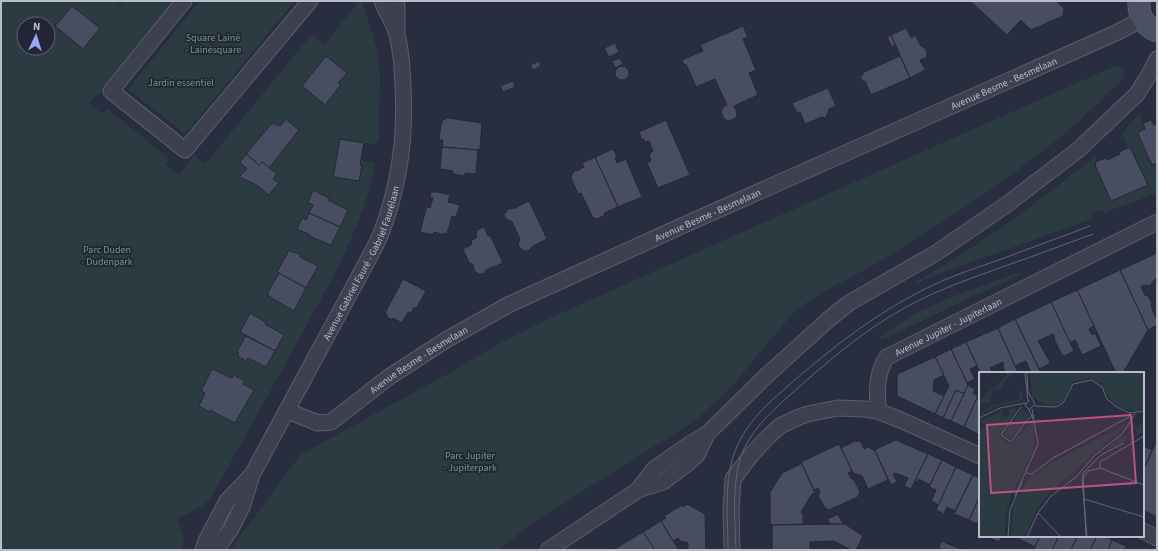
<svg xmlns="http://www.w3.org/2000/svg" width="1158" height="551" font-family="'Source Sans 3',sans-serif">
  <rect width="100%" height="100%" fill="#282e3f"/>
  <g fill="#2b3b41" fill-rule="evenodd">
    <path d="M1 1H115L120 5 124 1H175L100 93 89 103 102 114 106 110 108 109 167 157 168 160 165 164 179 175 194 155 205 164 312 34 324 45 359 1H362L377 50 380 72 379 140C375 146 370 144 364 143L361 160 371 162 375 165C363 227 329 284 299 339 270 392 241 444 212 496L204 505 177 519 184 537 182 550H1ZM72 6 100 28 83 49 55 27ZM24 24H48V48H24Z"/>
    <path d="M200 1H295L185 134 128 89Z"/>
    <path d="M1115 66 1122 67 1125 71 1124 77 1122 80C1107 93 1094 108 1078 122 1027 166 971 204 914 240 898 251 881 261 864 270 839 284 814 295 792 314L727 392 693 422 564 503 529 526 498 550H230L300 455 453 371 493 347 552 317Z"/>
    <path d="M1139 114 1145 129 1140 131 1138 134 1152 165 1157 163V193L1104 213 1102 210 1091 214 1092 218 1089 220 935 275 916 284 915 283C944 265 974 247 1002 227 1034 205 1064 180 1095 157L1097 161 1095 166 1111 201 1148 185 1132 149 1130 147 1128 148 1122 133Z"/>
    <path d="M1020 272 1021 274 881 340 879 337 914 314 946 299Z"/>
  </g>
  <g fill="#484d61" stroke="#232736">
    <path d="M970 1H1056L1064 8 1063 16 1031 30 1021 20 1007 35Z"/>
    <path d="M72 6 100 28 83 49 55 26Z"/>
    <path d="M743 26 748 37 743 39 756 70 749 73 758 95 734 106 737 113 736 118 729 121 724 119 721 112 723 107 727 105 715 79 696 87 686 64 684 65 682 60 703 51 700 45Z"/>
    <path d="M906 28 911 38 915 35 921 46 925 48 927 53 926 58 920 60 925 70 910 78 891 35Z"/>
    <path d="M891 35 895 45 892 47 887 37Z"/>
    <path d="M615 43 619 52 609 57 604 48Z"/>
    <path d="M326 56 347 73 338 83 341 85 325 105 302 86Z"/>
    <path d="M900 56 910 78 871 95 865 81 863 82 860 76 863 75 862 73Z"/>
    <path d="M620 58 623 64 615 68 612 61Z"/>
    <path d="M539 61 541 66 533 70 530 65Z"/>
    <circle cx="622" cy="73" r="7"/>
    <path d="M513 81 515 87 503 92 500 86Z"/>
    <path d="M828 88 836 106 829 109 826 118 822 117 805 124 800 112 797 113 792 103Z"/>
    <path d="M448 118 482 123 480 149 478 150 442 147 443 140H439L441 124 443 120Z"/>
    <path d="M286 119 299 130 269 168 262 162 259 165 246 154 272 123 280 126Z"/>
    <path d="M666 120 690 175 658 188 647 163 651 161 649 155 653 151 649 141 645 142 644 139 642 140 639 132Z"/>
    <path d="M1151 120 1154 125 1157 124V163L1152 165 1138 134 1140 131 1145 129 1143 123Z"/>
    <path d="M340 139 364 143 360 165H362L359 181 333 177Z"/>
    <path d="M442 147 478 150 476 174 465 173V176L453 174V171L440 169Z"/>
    <path d="M1130 147 1148 185 1111 201 1095 165H1096L1095 162 1106 158 1107 160 1120 154 1119 152Z"/>
    <path d="M613 149 617 157 615 158 617 163 626 159 642 197 618 207 595 157Z"/>
    <path d="M246 154 259 165 262 162 277 174 273 179 279 183 269 195 255 184 239 177 247 169 240 162Z"/>
    <path d="M595 157 618 207 604 213V216L596 219 594 218H593L581 193 578 194 571 178 572 174 574 171 580 170 579 169 584 167 582 163Z"/>
    <path d="M313 190 329 198 328 200 348 210 340 227 309 213 313 205 308 203Z"/>
    <path d="M431 192H437L450 195 448 202 460 205 456 217 452 216 447 234 444 233V235L434 232 433 235 420 232 426 209 427 207 430 208 433 198 430 197Z"/>
    <path d="M529 201 547 239 533 246 528 251H525L520 248 518 244 520 239 512 222 506 219 504 215 508 209 515 208Z"/>
    <path d="M309 213 340 227 331 245 309 236 310 235 297 229 302 218 306 220Z"/>
    <path d="M484 227 488 236 490 235 503 263 486 270 484 274H478L474 270 473 264 469 263 463 249 471 245 472 240 477 237 476 234 477 230Z"/>
    <path d="M289 250 294 253 295 252 301 255 300 257 318 266 306 288 277 272Z"/>
    <path d="M1157 253V279L1154 280 1150 286 1144 285 1141 287 1145 295 1148 296 1152 303 1151 306 1157 320V325L1148 330 1120 270Z"/>
    <path d="M1120 270 1148 330 1123 373H1116L1077 290Z"/>
    <path d="M279 273 306 288 294 311 268 296 269 295 267 294Z"/>
    <path d="M403 279 426 291 416 309 414 307 411 313 408 312 402 323 393 318 392 320 386 316 387 314 385 313Z"/>
    <path d="M1077 290 1094 326 1089 329 1092 335 1095 333 1101 346 1082 355 1075 340 1070 343 1051 302Z"/>
    <path d="M1051 302 1074 351 1064 356 1062 355 1054 339 1055 337 1053 334 1038 341 1050 362 1049 364 1039 369 1015 319Z"/>
    <path d="M250 313 266 322 265 324 284 335 275 351 240 332Z"/>
    <path d="M1015 319 1039 369 1041 373H1031L1026 361 1015 366 998 328Z"/>
    <path d="M998 328 1015 366 1019 373H1006L1002 365H1004L1003 362 990 368 993 373H980L977 366 966 342Z"/>
    <path d="M246 336 275 351 266 367 248 358 247 361 237 356 239 353 237 351Z"/>
    <path d="M966 342 977 366 970 369 975 379 967 383 951 349Z"/>
    <path d="M951 349 968 385 965 392 962 393 956 390 943 418 935 414 949 386 935 357Z"/>
    <path d="M935 357 944 375 934 380 933 391 944 396 935 414 897 396V374Z"/>
    <path d="M212 369 232 378 233 375 245 381 243 384 254 390 235 423 210 410 209 412 199 406 205 393 201 391Z"/>
    <path d="M968 385 975 389 973 393 978 396 964 427 951 421Z"/>
    <path d="M956 390 962 393 965 392 951 421 943 418Z"/>
    <path d="M978 396 980 397V430L978 434 964 427Z"/>
    <path d="M896 440 928 454 911 489 904 486 908 478 895 473 893 474 897 482 891 485 875 451 876 449Z"/>
    <path d="M1157 440V517L1143 510V471Z"/>
    <path d="M855 441 861 442 864 449 868 447 875 451 888 480 868 489 862 476 853 473 841 448Z"/>
    <path d="M839 444 852 471 848 473 851 478 854 480 860 492 858 497 829 510 825 508 818 496 820 492 818 488 814 490 801 462Z"/>
    <path d="M1145 447 1152 450 1143 471V452Z"/>
    <path d="M928 454 942 460 930 485 919 479 918 482 915 481Z"/>
    <path d="M942 460 956 467 939 505 931 501 936 490 929 487Z"/>
    <path d="M800 462H801L815 493 812 494 801 512 803 515V524L772 525 770 523V492L782 473 801 464Z"/>
    <path d="M956 467 973 475 955 511 947 507 944 514 936 510Z"/>
    <path d="M973 475 980 478V496L969 520 954 514Z"/>
    <path d="M980 496V517L977 524 969 520Z"/>
    <path d="M687 504 705 514 706 550H688V543L680 541 678 538 673 541 661 521 666 518 664 516 682 505 683 507Z"/>
    <path d="M838 514 843 524H830L827 519Z"/>
    <path d="M661 521 673 541 679 550H655L643 532Z"/>
    <path d="M845 524 863 536 856 550H851L834 541 810 542V550H772V525Z"/>
    <path d="M643 532 655 550H614L626 542Z"/>
    <path d="M985 536H1002L999 542Z"/>
    <path d="M1021 536H1040L1035 547 1019 539Z"/>
    <path d="M1040 536H1059L1052 550H1037L1034 549Z"/>
    <path d="M1059 536H1078L1071 550H1052Z"/>
    <path d="M1078 536H1097L1090 550H1071Z"/>
    <path d="M1097 536H1104L1112 540 1108 550H1090Z"/>
    <path d="M1112 540 1126 546 1125 550H1108Z"/>
    <path d="M941 541 956 547 963 550H944L939 548Z"/>
  </g>
  <g fill="none" stroke-linecap="round" stroke-linejoin="round">
    <g stroke="#5a5e6d" stroke-width="17">
      <g id="street">
        <path d="M184 1 111 91 185 150 310 1"/>
        <path d="M396 1 397 7V30"/>
        <path id="s1" d="M288 411 318 423 331 422 389 377 446 340 510 304 695 220 1118 32 1142 19"/>
        <path id="s2" d="M878 411C877 393 876 372 887 357L1157 222"/>
        <path d="M638 490 654 469 690 444 707 434 766 376 829 319 849 303 936 253 1006 205 1078 150 1137 94 1150 73 1157 59"/>
        <path d="M1143 531 1157 538"/>
        <path d="M203 550 207 539 227 501 250 477"/>
        <path id="s3" d="M216 550 231 529 242 507 252 475 363 269C369 258 375 247 380 236 399 188 406 137 403 86 402 68 402 52 397 35 394 23 386 12 382 1"/>
        <path d="M548 550 638 490 663 482 687 464 697 455 707 434"/>
        <path d="M732 550 731 511 733 479 752 454 768 437 780 426 799 417 808 414 838 408 865 409 878 411 903 421 980 456"/>
      </g>
    </g>
    <g stroke="#5a5e6d" stroke-width="23">
      <path id="secondary" d="M1139 1C1138 14 1144 26 1157 31"/>
    </g>
    <use href="#street" stroke="#3c404f" stroke-width="15"/>
    <use href="#secondary" stroke="#4a4f62" stroke-width="21"/>
    <g stroke="#5f6476" stroke-width="1">
      <path d="M728 550C728 520 724 486 733 457 744 422 771 401 797 378 836 345 877 313 923 290 946 278 970 270 993 262 1026 250 1058 238 1090 226"/>
      <path d="M736 550C735 518 731 482 743 451 755 424 779 405 800 386 834 356 870 326 910 305 940 289 972 278 1005 266 1034 256 1063 245 1093 234"/>
    </g>
  </g>
  <g text-anchor="middle" stroke-width="3.5" stroke-linejoin="round" paint-order="stroke">
    <g font-size="10" fill="#729882" stroke="#212535">
      <text x="213" y="41">Square Lainé<tspan x="213" dy="12">- Lainésquare</tspan></text>
      <text x="181" y="86">Jardin essentiel</text>
      <text x="107" y="253">Parc Duden<tspan x="107" dy="12">- Dudenpark</tspan></text>
      <text x="470" y="459">Parc Jupiter<tspan x="470" dy="12">- Jupiterpark</tspan></text>
    </g>
    <g font-size="10" fill="#b9bcca" stroke="#212535">
      <text dy="4" stroke="none"><textPath href="#s1" startOffset="801">Avenue Besme - Besmelaan</textPath></text>
      <text dy="4" stroke="none"><textPath href="#s1" startOffset="477">Avenue Besme - Besmelaan</textPath></text>
      <text dy="4" stroke="none"><textPath href="#s3" startOffset="323">Avenue Gabriel Fauré - Gabriel Faurélaan</textPath></text>
      <text dy="4" stroke="none"><textPath href="#s2" startOffset="124">Avenue Jupiter - Jupiterlaan</textPath></text>
      <text dy="4" stroke="none"><textPath href="#s1" startOffset="153">Avenue Besme - Besmelaan</textPath></text>
    </g>
  </g>
  <g transform="translate(979 372)">
    <rect width="165" height="165" fill="#282e3f"/>
    <path d="M26 0H33V4L28 6 22 18 16 17 11 24V31L5 30 0 34V29L28 3ZM51 0H165V36L157 39 142 36 133 29 121 12 108 6 94 10 82 30 76 33H67L53 25ZM43 16 44 24 40 30 19 33 0 43 13 33 39 28ZM36 35 38 39 20 65 31 73 53 49 56 58 55 75 38 113 34 116 26 146V165H0V54L2 57 6 54 0 50 22 39 27 46 31 41 28 38ZM43 37 50 42 32 68 24 63ZM164 49 165 60 124 80 145 63 148 68 152 66 149 60 151 57 153 63 158 61 153 54 155 50 157 56ZM148 52 71 121 58 137 46 165H32L34 132 49 107 79 87Z" fill="#2b3b41"/>
    <path fill="none" stroke="#626777" stroke-width="1" d="M48 0 49 20 56 32 50 38 46 33 51 28M46 1 49 29M56 34 77 35 84 31 94 12 112 8 123 15 128 27 138 35 150 41 165 39M42 35 22 63 32 70 49 47 55 43M50 38 56 51M150 41 153 47 156 41M0 46 21 36 47 31M121 96V90L165 64M47 101 53 102 74 86 150 45M36 124 59 72 53 37M105 127 165 145M59 141 82 165M29 165 31 138 43 110M48 165 59 141 72 124 97 105 116 83 143 62 153 47M107 165 104 101 122 83 145 71M108 165 103 107 109 99 121 96 165 113"/>
    <path fill="#bf5182" fill-opacity="0.15" stroke="#bf5182" stroke-width="2" d="M152 43 157 111 12 121 8 53Z"/>
    <rect width="165" height="165" fill="none" stroke="#b9bcca" stroke-width="2"/>
  </g>
  <rect width="1158" height="551" fill="none" stroke="#b9bcca" stroke-width="4"/>
  <g transform="translate(36 36) rotate(4)"><circle r="19" fill="#212535" stroke="#5e6171"/>
  <path d="M0-3L7 15L0 10L-7 15Z" fill="#97a9f0"/>
  <text y="-6" font-size="11" font-weight="bold" text-anchor="middle" fill="#b9bcca">N</text>
  </g>
</svg>
